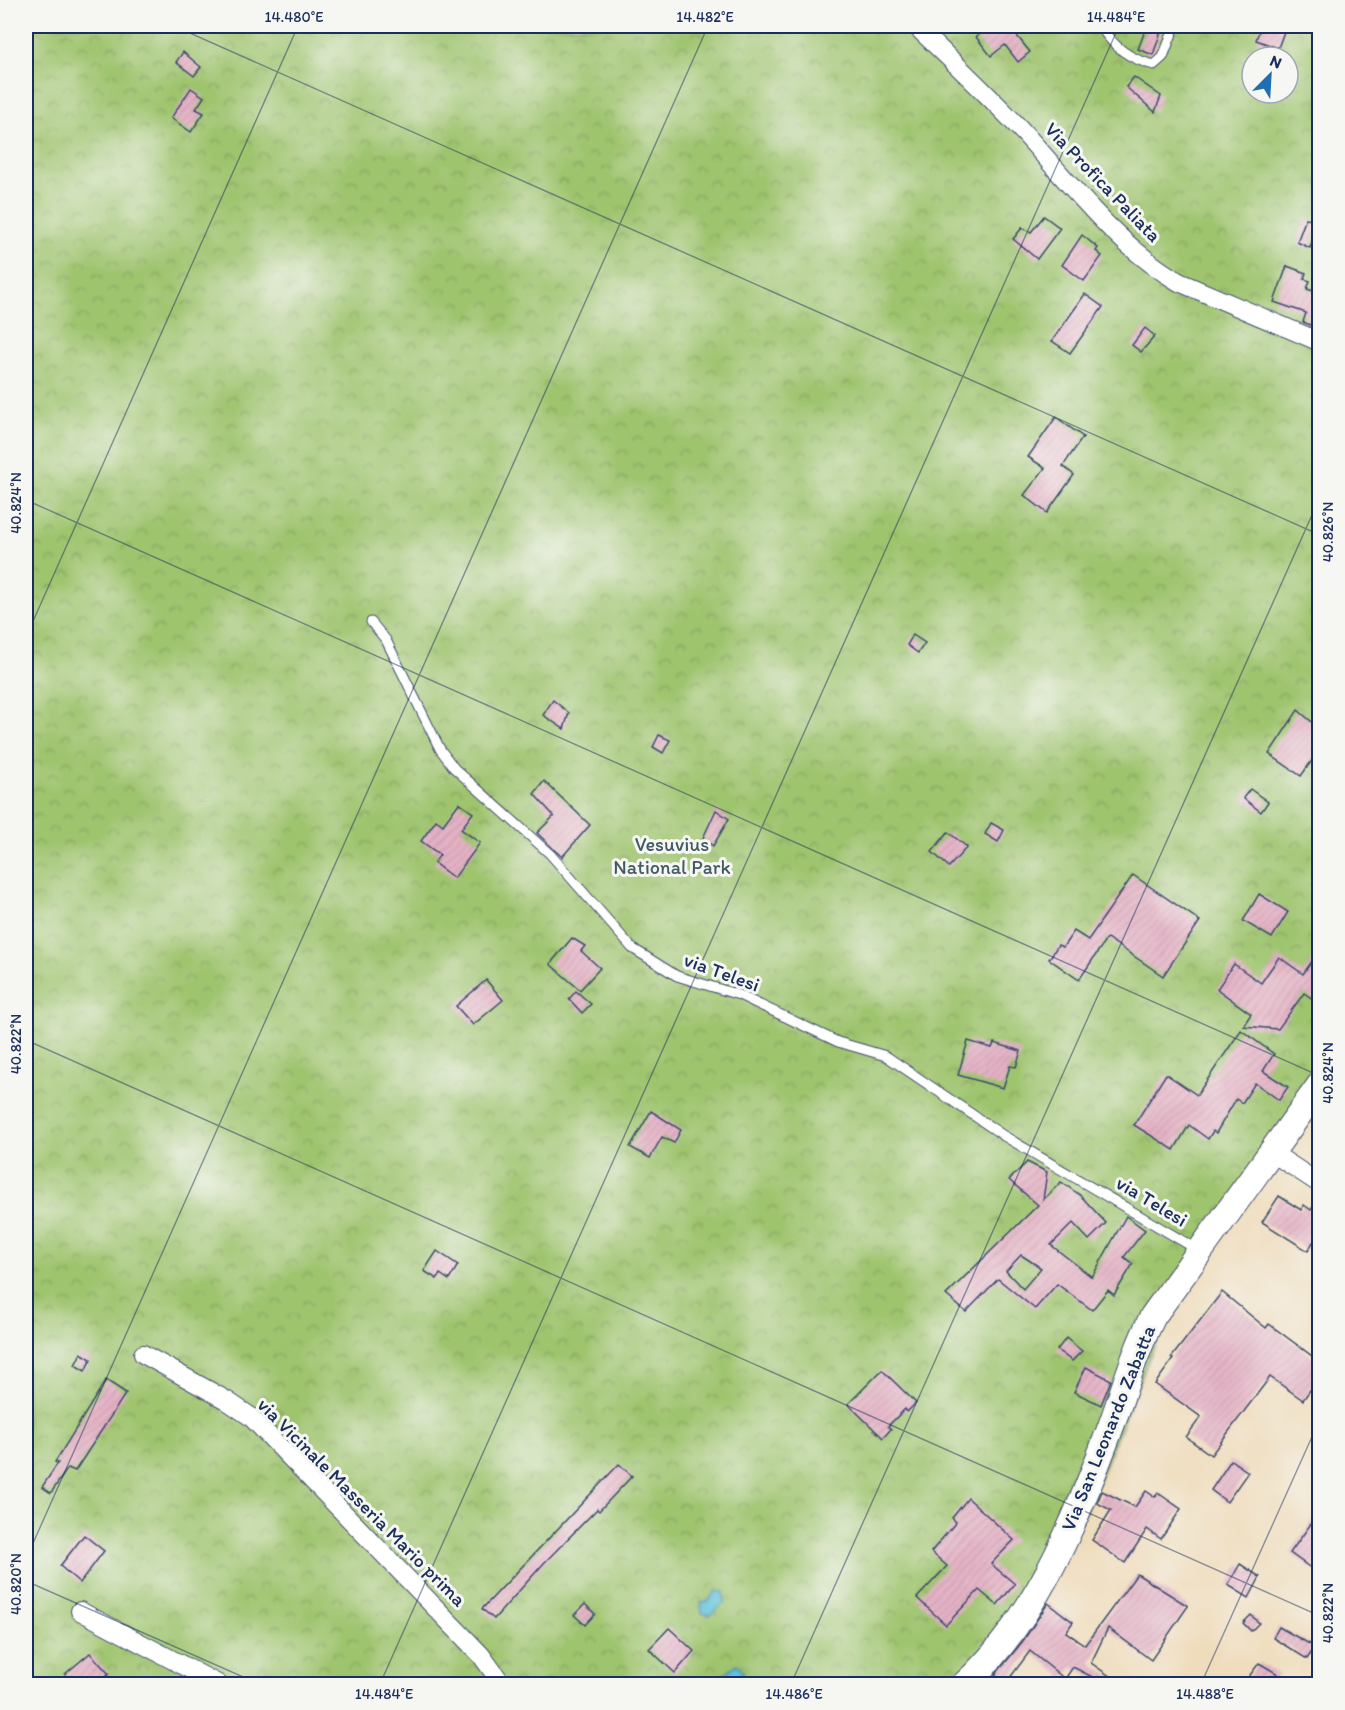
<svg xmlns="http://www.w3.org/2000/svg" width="1345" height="1710" font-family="Itim,sans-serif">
  <defs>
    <pattern id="park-crowns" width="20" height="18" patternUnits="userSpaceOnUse" patternTransform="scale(1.5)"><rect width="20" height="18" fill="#9fc46e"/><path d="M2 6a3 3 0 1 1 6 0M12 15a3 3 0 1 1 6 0" fill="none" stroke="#81a05e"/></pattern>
    <pattern id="building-hatch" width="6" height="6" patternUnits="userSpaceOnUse" patternTransform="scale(1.5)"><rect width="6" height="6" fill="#e5b2c5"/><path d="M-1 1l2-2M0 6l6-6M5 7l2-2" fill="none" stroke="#c499ac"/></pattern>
  </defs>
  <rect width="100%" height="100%" fill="#f6f6f2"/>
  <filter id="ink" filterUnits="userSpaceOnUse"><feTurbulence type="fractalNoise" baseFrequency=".0167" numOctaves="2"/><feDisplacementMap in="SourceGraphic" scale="12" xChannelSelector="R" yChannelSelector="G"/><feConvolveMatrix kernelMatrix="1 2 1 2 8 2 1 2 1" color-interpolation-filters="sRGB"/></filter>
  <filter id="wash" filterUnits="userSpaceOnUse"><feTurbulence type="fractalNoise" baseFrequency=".008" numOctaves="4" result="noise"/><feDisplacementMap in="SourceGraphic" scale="24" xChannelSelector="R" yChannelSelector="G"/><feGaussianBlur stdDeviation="1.35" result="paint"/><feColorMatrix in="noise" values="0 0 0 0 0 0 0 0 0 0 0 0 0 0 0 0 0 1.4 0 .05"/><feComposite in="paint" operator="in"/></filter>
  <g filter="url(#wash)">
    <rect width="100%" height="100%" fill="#efdcbb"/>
    <path fill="url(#park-crowns)" stroke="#5d7a66" stroke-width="1.5" fill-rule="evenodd" d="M26 26H1319V1105L1203 1261 1161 1329 1086 1511 980 1684H26ZM1252 57H1288V93H1252Z"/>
    <g fill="#5ec2dc" stroke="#3c789d" stroke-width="1.5">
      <path d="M716 1591 724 1592V1603L710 1615 702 1613 701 1603 709 1600Z"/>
      <path d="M737 1664 744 1672 726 1684 720 1677Z"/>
    </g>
    <g id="blocks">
      <g fill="url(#building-hatch)" fill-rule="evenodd">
        <path d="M992 26H1009L1030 52 1018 62 1005 45 991 56 976 37Z"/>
        <path d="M1147 26 1162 28 1153 55 1138 49Z"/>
        <path d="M1261 26H1286L1278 48 1256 40Z"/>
        <path d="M183 52 201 67 194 76 176 62Z"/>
        <path d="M1134 77 1161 96 1155 112 1126 87Z"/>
        <path d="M191 88 204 97 196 109 204 113 191 132 171 118Z"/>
        <path d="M1044 216 1060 228 1037 259 1013 239 1022 228 1031 232Z"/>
        <path d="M1306 218 1318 223 1310 248 1297 242Z"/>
        <path d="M1082 235 1098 248 1096 251 1102 256 1084 281 1062 265Z"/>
        <path d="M1287 266 1306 273 1304 279 1310 281 1307 289 1320 293V329L1303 322 1306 313 1274 302Z"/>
        <path d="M1085 294 1103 307 1070 353 1052 341Z"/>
        <path d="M1145 328 1155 336 1141 352 1132 345Z"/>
        <path d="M1056 417 1083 437 1063 466 1074 475 1047 513 1024 495 1045 468 1028 457Z"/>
        <path d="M913 635 925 643 918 653 907 645Z"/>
        <path d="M553 700 569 713 564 729 543 715Z"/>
        <path d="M1298 710 1312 722H1320V749L1301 776 1269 754Z"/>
        <path d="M659 735 670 740 663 753 653 747Z"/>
        <path d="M544 781 590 825 562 857 537 833 554 816 534 794Z"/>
        <path d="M1250 789 1268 802 1261 812 1243 798Z"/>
        <path d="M459 803 473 813 461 829 480 843 454 878 434 863 440 855 421 841 436 820 443 825Z"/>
        <path d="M716 810 729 819 713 846 703 838Z"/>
        <path d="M991 823 1004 830 998 842 985 834Z"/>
        <path d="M948 832 967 847 949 867 932 852Z"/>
        <path d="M1133 875 1200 921 1163 976 1107 938 1079 980 1049 959 1058 945 1063 947 1074 931 1088 940Z"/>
        <path d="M1259 894 1288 912 1272 938 1243 921Z"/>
        <path d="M572 938 585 946 581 951 600 968 580 990 550 964Z"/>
        <path d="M1320 950V1004L1304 993 1278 1029 1243 1026 1251 1014 1217 989 1234 964 1261 983 1279 957 1303 974Z"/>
        <path d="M486 980 503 1000 473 1025 456 1006Z"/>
        <path d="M576 991 591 1004 582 1013 569 999Z"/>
        <path d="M1241 1030 1274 1054 1263 1071 1288 1087 1279 1100 1255 1083 1242 1103 1236 1099 1216 1133 1213 1131 1208 1139 1189 1125 1174 1150 1134 1125 1166 1074 1197 1095Z"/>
        <path d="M968 1041 992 1048 994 1043 1021 1051 1016 1067 1010 1066 1003 1088 958 1075Z"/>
        <path d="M651 1111 681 1130 674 1143 662 1137 650 1158 630 1147Z"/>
        <path d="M1027 1162 1047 1172 1043 1200 1061 1182 1080 1195 1106 1223 1089 1240 1073 1223 1051 1245 1092 1277 1126 1216 1145 1230 1124 1257 1133 1264 1114 1295 1108 1290 1092 1310 1057 1284 1035 1309 998 1279 966 1312 946 1295 1038 1205 1009 1180ZM1021 1255 1041 1268 1023 1289 1006 1271Z"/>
        <path d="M1279 1196 1301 1210 1304 1205 1311 1210 1320 1197V1246L1313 1242 1308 1251 1262 1222Z"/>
        <path d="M437 1251 458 1265 449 1280 440 1274 437 1279 424 1271Z"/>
        <path d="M1222 1292 1266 1328 1269 1324 1320 1362V1376L1303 1400 1270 1377 1211 1455 1186 1437 1201 1417 1155 1384 1173 1359 1171 1358Z"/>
        <path d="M1066 1338 1082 1351 1072 1361 1057 1350Z"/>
        <path d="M81 1353 91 1359 85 1371 75 1365Z"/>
        <path d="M1086 1367 1111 1380 1101 1405 1074 1392Z"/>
        <path d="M882 1370 916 1403 907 1412 905 1409 888 1426 891 1429 883 1438 848 1404Z"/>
        <path d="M106 1380 126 1393 75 1471 68 1468 51 1493 42 1487 58 1463 55 1462Z"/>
        <path d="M1231 1460 1248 1472 1227 1502 1211 1490Z"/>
        <path d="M619 1464 632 1476 599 1511 597 1509 544 1563 494 1619 482 1609Z"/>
        <path d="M1102 1491 1135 1507 1146 1491 1155 1497 1158 1493 1181 1509 1161 1539 1147 1529 1125 1563 1092 1540 1111 1510 1097 1503Z"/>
        <path d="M968 1498 1014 1540 991 1564 1015 1584 997 1605 979 1590 946 1625 917 1598 947 1566 931 1552 956 1522 952 1518Z"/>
        <path d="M1320 1511V1558L1312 1569 1290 1553Z"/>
        <path d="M84 1535 104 1551 80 1583 60 1566Z"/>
        <path d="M1240 1564 1260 1577 1249 1598 1228 1585Z"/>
        <path d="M1137 1574 1188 1606 1151 1660 1108 1628 1091 1663 1111 1677 1106 1684 1073 1667 1065 1679 1030 1651 1006 1683 995 1675 1023 1641 1048 1603 1073 1622 1066 1632 1085 1645Z"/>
        <path d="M585 1604 595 1614 585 1625 574 1615Z"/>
        <path d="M1251 1615 1259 1623 1251 1631 1243 1623Z"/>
        <path d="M1279 1627 1315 1647 1307 1659 1273 1638Z"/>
        <path d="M669 1628 694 1651 675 1673 649 1649Z"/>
        <path d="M90 1653 109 1674 97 1684H74L65 1674Z"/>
        <path d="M1259 1663 1278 1674 1272 1684H1246L1247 1679Z"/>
      </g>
    </g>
  </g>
  <g filter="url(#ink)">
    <use href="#blocks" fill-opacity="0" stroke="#3b496c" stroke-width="1.5"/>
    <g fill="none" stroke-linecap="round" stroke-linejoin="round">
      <g stroke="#3b496c" stroke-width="11">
        <g id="lane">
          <path d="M1100 26C1114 47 1129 59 1154 65L1163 57 1175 26"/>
          <path d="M371 622 386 640 440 749 454 768 550 854 632 948 677 976 739 995 838 1042 886 1056 1004 1136 1198 1250"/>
        </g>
      </g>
      <g stroke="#3b496c" stroke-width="20">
        <g id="street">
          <path d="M916 26C952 61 990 96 1024 133 1072 186 1117 246 1179 282L1320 342"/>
          <path d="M1271 1152 1320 1184"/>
          <path d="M143 1354 226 1400 251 1417 481 1655 502 1684"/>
          <path d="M80 1611 218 1684"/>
        </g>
      </g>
      <g stroke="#3b496c" stroke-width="28">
        <path id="secondary" d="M965 1684C1033 1622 1072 1530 1104 1445 1121 1402 1132 1357 1153 1316L1320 1085"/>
      </g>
      <use href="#lane" stroke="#fff" stroke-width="9"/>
      <use href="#street" stroke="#fff" stroke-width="18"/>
      <use href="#secondary" stroke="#fff" stroke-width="26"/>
    </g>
  </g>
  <path fill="none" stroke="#1b2f5e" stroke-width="1.5" stroke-opacity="0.45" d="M174 26 1320 535M26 500 1320 1076M26 637 298 26M26 1040 1320 1616M26 1559 708 26M26 1581 259 1684M380 1684 1119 26M791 1684 1320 497M1201 1684 1320 1419"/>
  <g text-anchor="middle" stroke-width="6" stroke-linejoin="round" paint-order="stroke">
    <g font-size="20" fill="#1b2f5e" stroke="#f6f6f2">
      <text transform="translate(1103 182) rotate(46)" y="7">Via Profica Paliata</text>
      <text transform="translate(722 972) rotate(20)" y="7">via Telesi</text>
      <text transform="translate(1152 1201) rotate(31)" y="7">via Telesi</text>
      <text transform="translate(1108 1428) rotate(-68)" y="7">Via San Leonardo Zabatta</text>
      <text transform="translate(362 1502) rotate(45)" y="7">via Vicinale Masseria Mario prima</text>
    </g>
    <g font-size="20" fill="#435c63" stroke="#f6f6f2">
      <text x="672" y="851">Vesuvius<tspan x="672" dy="23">National Park</tspan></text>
    </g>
  </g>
  <rect width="1345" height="1710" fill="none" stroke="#f6f6f2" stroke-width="66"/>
  <g transform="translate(1270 75) rotate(24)"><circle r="28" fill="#f6f6f2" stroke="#9ea6b7" stroke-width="1.5"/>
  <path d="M0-4.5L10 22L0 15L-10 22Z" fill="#1f6fb2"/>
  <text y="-9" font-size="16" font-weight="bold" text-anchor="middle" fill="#1b2f5e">N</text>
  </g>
  <rect x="33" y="33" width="1279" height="1644" fill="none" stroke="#1b2f5e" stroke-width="2"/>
  <g font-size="15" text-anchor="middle" fill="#1b2f5e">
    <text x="294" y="22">14.480°E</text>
    <text x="705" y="22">14.482°E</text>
    <text x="1116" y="22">14.484°E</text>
    <text transform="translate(16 503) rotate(-90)" y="5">40.824°N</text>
    <text transform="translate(1328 532) rotate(-90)" y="5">40.826°N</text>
    <text transform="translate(16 1044) rotate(-90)" y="5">40.822°N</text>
    <text transform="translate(1328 1073) rotate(-90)" y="5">40.824°N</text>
    <text transform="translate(16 1584) rotate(-90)" y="5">40.820°N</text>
    <text transform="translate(1328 1613) rotate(-90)" y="5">40.822°N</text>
    <text x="384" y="1699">14.484°E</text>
    <text x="794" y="1699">14.486°E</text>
    <text x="1205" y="1699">14.488°E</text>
  </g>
</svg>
